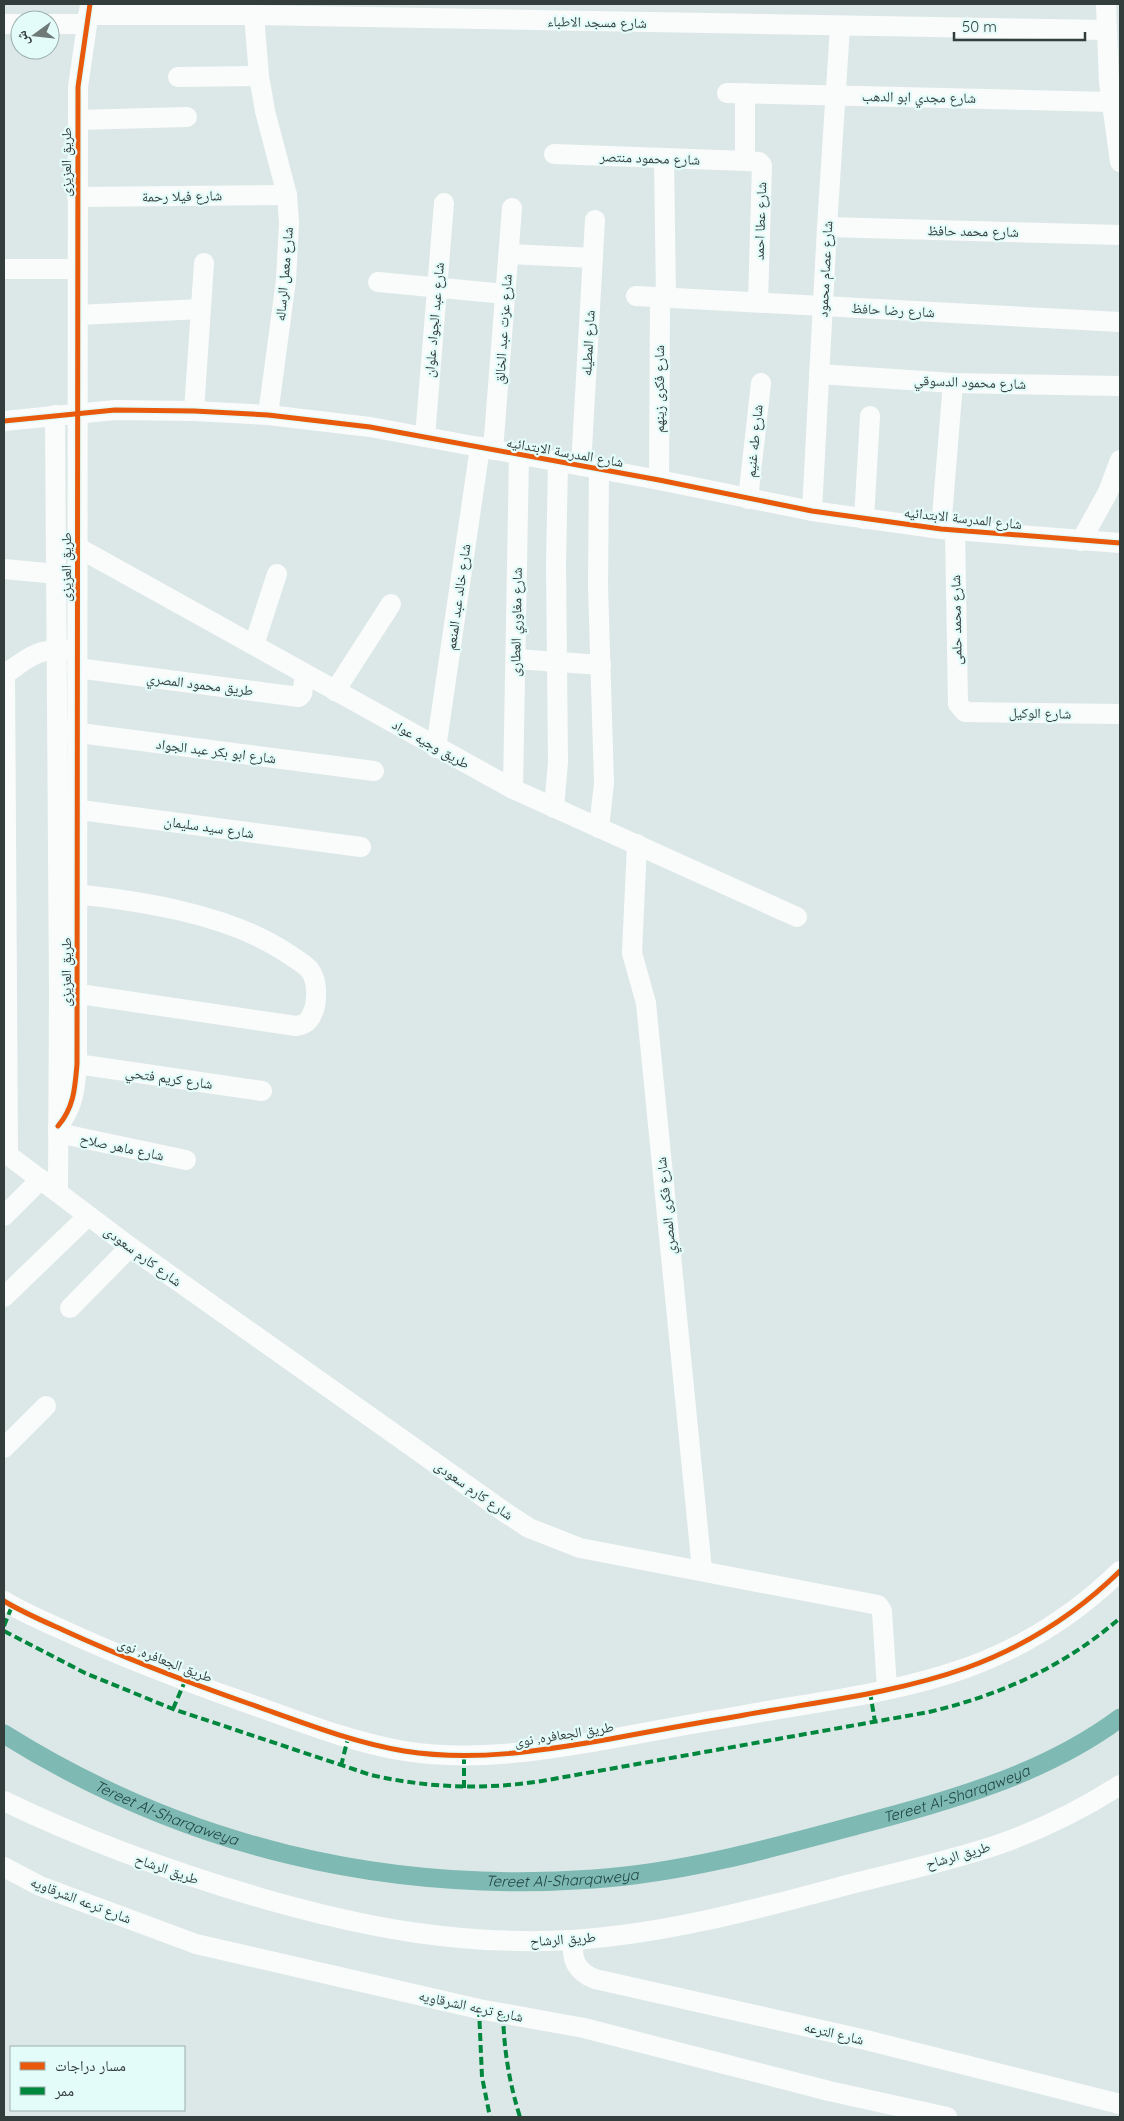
<svg xmlns="http://www.w3.org/2000/svg" width="1124" height="2121" font-family="Quicksand,'Noto Naskh Arabic',sans-serif">
  <rect width="100%" height="100%" fill="#dce8e7"/>
  <g fill="none" stroke-linecap="round" stroke-linejoin="round">
    <path stroke="#7eb9b4" stroke-width="19" id="s1" d="M4 1734C183 1846 383 1894 594 1879 682 1873 769 1849 854 1826 947 1801 1042 1776 1120 1718"/>
    <g stroke="#fafcfb" stroke-width="20">
      <path d="M1106 4 1109 82 1120 162"/>
      <path d="M88 15H254L1107 30"/>
      <path d="M254 15 259 76 265 111 287 195 289 223 286 280 268 415"/>
      <path d="M4 24H20"/>
      <path d="M50 24H86"/>
      <path d="M178 77 259 76"/>
      <path d="M727 93 1112 102"/>
      <path d="M745 93V159L747 161 759 162 762 165 758 302"/>
      <path d="M78 120 187 117"/>
      <path d="M554 154 747 161"/>
      <path d="M664 158 666 298"/>
      <path d="M77 197 287 195"/>
      <path d="M827 227 1120 235"/>
      <path d="M509 254 593 258"/>
      <path d="M4 269H77"/>
      <path d="M378 282 506 294"/>
      <path d="M636 296 1120 322"/>
      <path d="M78 315 200 309"/>
      <path d="M819 374 953 383 1120 386"/>
      <path d="M194 411 204 263"/>
      <path d="M55 415 59 992 58 1192"/>
      <path d="M4 421 115 410 194 411 268 415 370 427 659 480 812 511 941 529 1120 543"/>
      <path d="M425 437 444 203"/>
      <path d="M493 450 512 208"/>
      <path d="M581 466 595 220"/>
      <path d="M659 480 660 298"/>
      <path d="M748 499 761 383"/>
      <path d="M812 511 827 227 840 27"/>
      <path d="M864 519 870 416"/>
      <path d="M941 529 953 383"/>
      <path d="M955 530 958 704 965 712 1120 714"/>
      <path d="M1081 541 1108 492 1120 460"/>
      <path d="M77 547 513 789 797 917"/>
      <path d="M4 569 68 575"/>
      <path d="M254 645 277 574"/>
      <path d="M516 659 601 665"/>
      <path d="M77 668 299 697 302 694 305 675"/>
      <path d="M5 674 8 1155"/>
      <path d="M4 675C29 657 37 648 70 650"/>
      <path d="M335 691 391 604"/>
      <path d="M64 731 374 771"/>
      <path d="M436 748 480 447"/>
      <path d="M513 789 519 454"/>
      <path d="M65 808 361 847"/>
      <path d="M554 808 558 762 556 565 558 462"/>
      <path d="M599 828 604 783 598 586 599 469"/>
      <path d="M637 844 632 953 646 1003 702 1570"/>
      <path d="M65 893C136 900 227 913 287 953 294 958 303 963 309 969 317 979 317 994 315 1006 312 1017 308 1025 296 1026L66 992"/>
      <path d="M77 1064 262 1091"/>
      <path d="M58 1126C74 1107 75 1088 77 1064L78 87 90 4"/>
      <path d="M58 1133 186 1160"/>
      <path d="M4 1152 130 1247 506 1513 529 1528 580 1548 878 1605 882 1611 887 1689"/>
      <path d="M4 1216 41 1179"/>
      <path d="M4 1297 88 1216"/>
      <path d="M70 1308 130 1247"/>
      <path d="M4 1448 46 1406"/>
      <path d="M4 1601C22 1612 43 1621 63 1630 124 1658 187 1682 250 1704 301 1722 351 1742 404 1751 474 1762 541 1751 610 1739 653 1731 696 1723 739 1716 814 1702 893 1694 966 1668 1024 1647 1076 1614 1120 1571"/>
      <path d="M4 1801C87 1841 172 1872 261 1898 365 1928 462 1946 572 1940 666 1934 757 1909 847 1885 898 1872 950 1861 1000 1844 1042 1829 1083 1809 1120 1785"/>
      <path d="M4 1867 40 1886 196 1944 479 2009 584 2028 829 2091 947 2117"/>
      <path d="M574 1940C570 1959 577 1972 595 1979L866 2040 1120 2104"/>
    </g>
    <g stroke="#00873e" stroke-width="4" stroke-dasharray="8 4" stroke-linecap="butt">
      <path d="M4 1626 12 1606"/>
      <path d="M4 1631 85 1673 173 1709 371 1775C429 1788 483 1790 542 1781L929 1712C1001 1695 1065 1666 1120 1618"/>
      <path d="M870 1692 875 1722"/>
      <path d="M173 1709 185 1681"/>
      <path d="M341 1766 348 1738"/>
      <path d="M464 1788V1756"/>
      <path d="M479 2009 482 2077 490 2117"/>
      <path d="M503 2014C504 2050 509 2082 520 2117"/>
    </g>
    <g stroke="#e3fcf9" stroke-width="8">
      <g id="cycleway">
        <path d="M4 421 115 410 194 411 268 415 370 427 659 480 812 511 941 529 1120 543"/>
        <path d="M58 1126C74 1107 75 1088 77 1064L78 87 90 4"/>
        <path d="M4 1601C22 1612 43 1621 63 1630 124 1658 187 1682 250 1704 301 1722 351 1742 404 1751 474 1762 541 1751 610 1739 653 1731 696 1723 739 1716 814 1702 893 1694 966 1668 1024 1647 1076 1614 1120 1571"/>
      </g>
    </g>
    <use href="#cycleway" stroke="#e8590c" stroke-width="5"/>
  </g>
  <g text-anchor="middle" stroke-width="4.5" stroke-linejoin="round" paint-order="stroke">
    <g font-size="14" fill="#333d3c" stroke="#e3fcf9">
      <text transform="translate(597 22) rotate(1)" y="5">شارع مسجد الاطباء</text>
      <text transform="translate(919 97) rotate(1)" y="5">شارع مجدي ابو الدهب</text>
      <text transform="translate(650 158) rotate(2)" y="5">شارع محمود منتصر</text>
      <text transform="translate(66 162) rotate(-90)" y="5">طريق العزيزى</text>
      <text transform="translate(182 196) rotate(-1)" y="5">شارع فيلا رحمة</text>
      <text transform="translate(760 221) rotate(-88)" y="5">شارع عطا احمد</text>
      <text transform="translate(973 231) rotate(1)" y="5">شارع محمد حافظ</text>
      <text transform="translate(825 269) rotate(-87)" y="5">شارع عصام محمود</text>
      <text transform="translate(284 274) rotate(-85)" y="5">شارع معمل الرساله</text>
      <text transform="translate(893 310) rotate(3)" y="5">شارع رضا حافظ</text>
      <text transform="translate(434 320) rotate(-85)" y="5">شارع عبد الجواد علوان</text>
      <text transform="translate(503 329) rotate(-86)" y="5">شارع عزت عبد الخالق</text>
      <text transform="translate(588 343) rotate(-87)" y="5">شارع المطيله</text>
      <text transform="translate(970 382) rotate(2)" y="5">شارع محمود الدسوقي</text>
      <text transform="translate(659 389) rotate(-90)" y="5">شارع فكرى زينهم</text>
      <text transform="translate(754 441) rotate(-84)" y="5">شارع طه غنيم</text>
      <text transform="translate(565 452) rotate(10)" y="5">شارع المدرسة الابتدائيه</text>
      <text transform="translate(963 518) rotate(6)" y="5">شارع المدرسة الابتدائيه</text>
      <text transform="translate(66 567) rotate(-90)" y="5">طريق العزيزى</text>
      <text transform="translate(458 597) rotate(-82)" y="5">شارع خالد عبد المنعم</text>
      <text transform="translate(956 620) rotate(-91)" y="5">شارع محمد حلمى</text>
      <text transform="translate(516 622) rotate(-89)" y="5">شارع مغاوري العطارى</text>
      <text transform="translate(200 684) rotate(7)" y="5">طريق محمود المصري</text>
      <text transform="translate(1040 713) rotate(1)" y="5">شارع الوكيل</text>
      <text transform="translate(431 744) rotate(29)" y="5">طريق وجيه عواد</text>
      <text transform="translate(216 751) rotate(7)" y="5">شارع ابو بكر عبد الجواد</text>
      <text transform="translate(209 827) rotate(8)" y="5">شارع سيد سليمان</text>
      <text transform="translate(66 972) rotate(-90)" y="5">طريق العزيزى</text>
      <text transform="translate(169 1078) rotate(8)" y="5">شارع كريم فتحي</text>
      <text transform="translate(122 1147) rotate(12)" y="5">شارع ماهر صلاح</text>
      <text transform="translate(666 1206) rotate(-96)" y="5">شارع فكرى المصري</text>
      <text transform="translate(143 1256) rotate(36)" y="5">شارع كارم سعودى</text>
      <text transform="translate(474 1490) rotate(35)" y="5">شارع كارم سعودى</text>
      <text transform="translate(165 1660) rotate(21)" y="5">طريق الجعافره, نوى</text>
      <text transform="translate(564 1734) rotate(-9)" y="5">طريق الجعافره, نوى</text>
      <text transform="translate(958 1855) rotate(-16)" y="5">طريق الرشاح</text>
      <text transform="translate(167 1869) rotate(19)" y="5">طريق الرشاح</text>
      <text transform="translate(81 1900) rotate(21)" y="5">شارع ترعه الشرقاويه</text>
      <text transform="translate(563 1939) rotate(-4)" y="5">طريق الرشاح</text>
      <text transform="translate(471 2006) rotate(12)" y="5">شارع ترعه الشرقاويه</text>
      <text transform="translate(834 2033) rotate(13)" y="5">شارع الترعه</text>
    </g>
    <g font-size="15" font-style="italic" fill="#204643" stroke="#e3fcf9">
      <text dy="5" stroke="none"><textPath href="#s1" startOffset="991">Tereet Al-Sharqaweya</textPath></text>
      <text dy="5" stroke="none"><textPath href="#s1" startOffset="181">Tereet Al-Sharqaweya</textPath></text>
      <text dy="5" stroke="none"><textPath href="#s1" startOffset="586">Tereet Al-Sharqaweya</textPath></text>
    </g>
  </g>
  <rect width="1124" height="2121" fill="none" stroke="#333d3c" stroke-width="10"/>
  <rect x="10" y="2046" width="175" height="65" fill="#e3fcf9" stroke="#9db0ad"/>
  <rect x="20" y="2062" width="25" height="8" fill="#e8590c" stroke="#9db0ad"/>
  <text x="55" y="2071" font-size="15" fill="#333d3c">مسار دراجات</text>
  <rect x="20" y="2087" width="25" height="8" fill="#00873e" stroke="#9db0ad"/>
  <text x="55" y="2096" font-size="15" fill="#333d3c">ممر</text>
  <g transform="translate(35 35) rotate(255)"><circle r="24" fill="#e3fcf9" stroke="#9db0ad"/>
  <path d="M0-4L9 19L0 12L-9 19Z" fill="#6e7978"/>
  <text y="-8" font-size="14" font-weight="bold" text-anchor="middle" fill="#333d3c">ش</text>
  </g>
  <path d="M954 32v8h131v-8" fill="none" stroke="#333d3c" stroke-width="2.5"/>
  <text x="962" y="32" font-size="15" fill="#333d3c" stroke="#e3fcf9" stroke-width="4" paint-order="stroke">50 m</text>
</svg>
